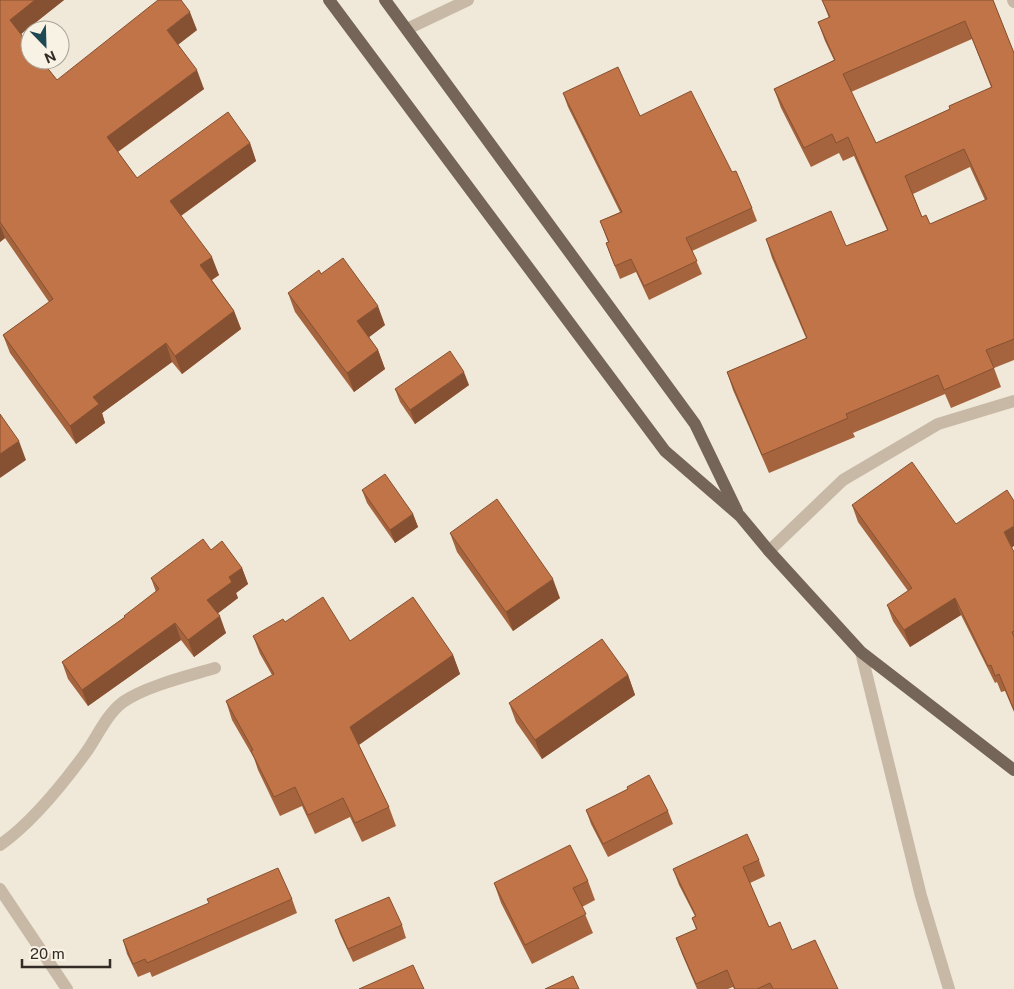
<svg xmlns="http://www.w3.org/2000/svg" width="1014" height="989" font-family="'Public Sans',sans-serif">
  <rect width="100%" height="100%" fill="#f0e8d9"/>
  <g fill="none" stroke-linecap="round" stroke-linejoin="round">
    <g stroke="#c7b9a6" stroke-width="12">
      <path d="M1013 0 1014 2"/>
      <path d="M407 29 468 0"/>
      <path d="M769 551 843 480 938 424 1014 401"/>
      <path d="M861 652 921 896 949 989"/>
      <path d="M0 845C33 822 63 784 87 751 98 735 107 714 123 702 146 686 188 676 215 668"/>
      <path d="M0 889 67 989"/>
    </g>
    <g stroke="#746558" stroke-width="12">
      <path d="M329 0 665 451 740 516 769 551 861 652 1014 770"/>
      <path d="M385 0 695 424 737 511"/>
    </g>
  </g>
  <g fill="#a5643d" fill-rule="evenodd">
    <path d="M0 0H64L21 34 57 80 197 30 178 44 204 89 118 152 137 178 250 143 256 161 181 216 219 275 212 280 234 311 241 329 182 374 172 362 102 413 105 423 76 444 10 353 3 335 49 302 5 238 0 242Z"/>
    <path d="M822 0H993L1014 53V360L994 368 1001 387 951 408 945 394 853 433 855 437 769 473 733 390 727 372 806 338 772 258 766 239 846 246 887 230 854 156 843 161 839 153 811 167 781 108 774 89 834 60 825 41 818 22 829 18ZM972 39 991 87 950 109 876 143 851 92ZM970 167 985 200 930 224 922 217 913 194Z"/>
    <path d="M563 93 640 116 732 172 752 208 757 221 692 251 702 274 649 300 636 272 620 279 611 257 606 243 608 242 600 221 620 212 568 107Z"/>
    <path d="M321 274 385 325 369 337 378 350 385 369 354 392 295 312 288 293Z"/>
    <path d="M469 385 415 424 400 402 395 389Z"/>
    <path d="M362 490 413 514 418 527 395 543 367 503Z"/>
    <path d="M852 505 956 524 1012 548 1014 552V712L1005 691 1001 692 997 682 995 683 961 615 910 647 893 621 887 605 908 591 858 522Z"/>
    <path d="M450 533 560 598 513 631 457 552Z"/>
    <path d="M211 550 242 568 248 584 236 593 238 598 217 614 226 633 194 657 181 640 88 706 68 679 62 662 125 617 156 592 151 578Z"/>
    <path d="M285 622 350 641 453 655 460 674 359 745 389 807 396 826 362 842 350 817 315 834 302 806 280 816 258 770 254 758 232 720 226 701 272 675 260 654 253 636Z"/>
    <path d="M628 675 635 695 542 759 516 722 509 703Z"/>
    <path d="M628 789 668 811 673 824 608 857 591 824 586 810Z"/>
    <path d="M759 860 765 876 750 883 769 927 792 950 838 989H734L733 987 728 989H697L682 954 676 938 696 929 692 918 695 916 679 885 673 869Z"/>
    <path d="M588 881 595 900 582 907 593 933 532 964 501 903 494 883Z"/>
    <path d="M292 899 297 913 152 977 150 972 138 977 127 954 123 940Z"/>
    <path d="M335 920 402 925 406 938 353 962 340 934Z"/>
  </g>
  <g fill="#865132">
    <path d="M35 0H64L16 38 10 20Z"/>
    <path d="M190 12 197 30 174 48 167 30Z"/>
    <path d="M197 70 204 89 113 155 107 137Z"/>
    <path d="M250 143 256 161 176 219 170 201Z"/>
    <path d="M0 225 5 238 0 242Z"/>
    <path d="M212 257 219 275 207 283 200 265Z"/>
    <path d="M378 306 385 325 364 341 357 321Z"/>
    <path d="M234 311 241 329 182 374 175 356Z"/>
    <path d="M166 343 172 362 102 413 105 423 76 444 70 426 93 397Z"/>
    <path d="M378 350 385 369 354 392 347 373Z"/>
    <path d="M464 372 469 385 415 424 410 410Z"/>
    <path d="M19 441 26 460 0 478V454Z"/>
    <path d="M413 514 418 527 395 543 390 530Z"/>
    <path d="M1014 526V546L1010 549 1004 532Z"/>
    <path d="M242 568 248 584 236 593 238 598 213 617 207 600 229 577Z"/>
    <path d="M553 579 560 598 513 631 506 612Z"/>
    <path d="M955 598 961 615 910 647 904 630Z"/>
    <path d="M220 616 226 633 194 657 188 640Z"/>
    <path d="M175 623 181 640 88 706 82 690Z"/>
    <path d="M453 655 460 674 357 746 350 727Z"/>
    <path d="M628 675 635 695 542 759 535 740Z"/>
  </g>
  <g fill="#c07447" stroke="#865132" fill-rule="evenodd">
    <path d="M0 0H35L10 20 30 46V60H41L57 80 158 0H181L190 12 167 30 197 70 107 137 137 178 228 112 250 143 170 201 212 257 200 265 234 311 175 356 166 343 93 397 99 404 70 426 3 335 53 299 0 222Z"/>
    <path d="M822 0H993L1014 53V339L986 350 994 368 944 390 938 375 846 414 848 418 762 455 727 372 807 338 766 239 831 211 846 246 888 230 848 137 836 143 832 134 804 148 774 89 835 60 818 22 830 17ZM965 21 992 87 949 106 950 109 876 143 843 74ZM964 149 987 199 930 224 926 215 922 217 905 176Z"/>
    <path d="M618 67 640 116 691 91 732 172 736 171 752 208 686 238 697 261 644 286 631 259 615 266 606 243 609 242 600 221 622 212 563 93Z"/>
    <path d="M343 258 378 306 357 321 378 350 347 373 288 293 319 270 321 274Z"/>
    <path d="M450 351 464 372 410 410 395 389Z"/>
    <path d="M0 414 19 441 0 454Z"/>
    <path d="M912 462 956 524 1007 490 1014 501V526L1004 532 1014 552V631L1012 632 1014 637V710L999 674 995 676 991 665 988 666 955 598 904 630 887 605 912 588 852 505Z"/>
    <path d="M385 474 413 514 390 530 362 490Z"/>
    <path d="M497 499 553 579 506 612 450 533Z"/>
    <path d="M203 539 211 550 222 541 242 568 229 577 232 582 207 600 220 616 188 640 175 623 82 690 62 662 125 617 124 616 159 589 151 578Z"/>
    <path d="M323 597 350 641 413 597 453 655 350 727 389 807 355 823 343 798 308 815 295 787 274 797 251 751 253 750 226 701 274 674 253 636 283 619 285 622Z"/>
    <path d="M602 639 628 675 535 740 509 703Z"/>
    <path d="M649 775 668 811 603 844 586 810 628 789 627 787Z"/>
    <path d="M747 834 759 860 743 867 769 927 780 922 792 950 815 940 838 989H773L770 983 757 989H735L727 970 696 984 676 938 697 929 692 918 696 916 673 869Z"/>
    <path d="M570 845 588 881 573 888 586 914 525 945 494 883Z"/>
    <path d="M278 868 292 899 147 963 145 959 133 964 123 940 209 903 207 899Z"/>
    <path d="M389 897 402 925 348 949 335 920Z"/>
    <path d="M413 965 424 989H359Z"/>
    <path d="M573 976 579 989H545Z"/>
  </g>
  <g transform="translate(45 45) rotate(157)"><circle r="24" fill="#f8f2e5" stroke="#a9a399"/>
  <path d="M0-4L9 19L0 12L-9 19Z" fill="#1e4852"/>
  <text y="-8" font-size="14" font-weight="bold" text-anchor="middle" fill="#332c26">N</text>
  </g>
  <path d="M22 959v8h88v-8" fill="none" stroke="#332c26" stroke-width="2.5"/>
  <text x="30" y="959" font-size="15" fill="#332c26" stroke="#f8f2e5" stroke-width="4" paint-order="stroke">20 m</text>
</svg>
